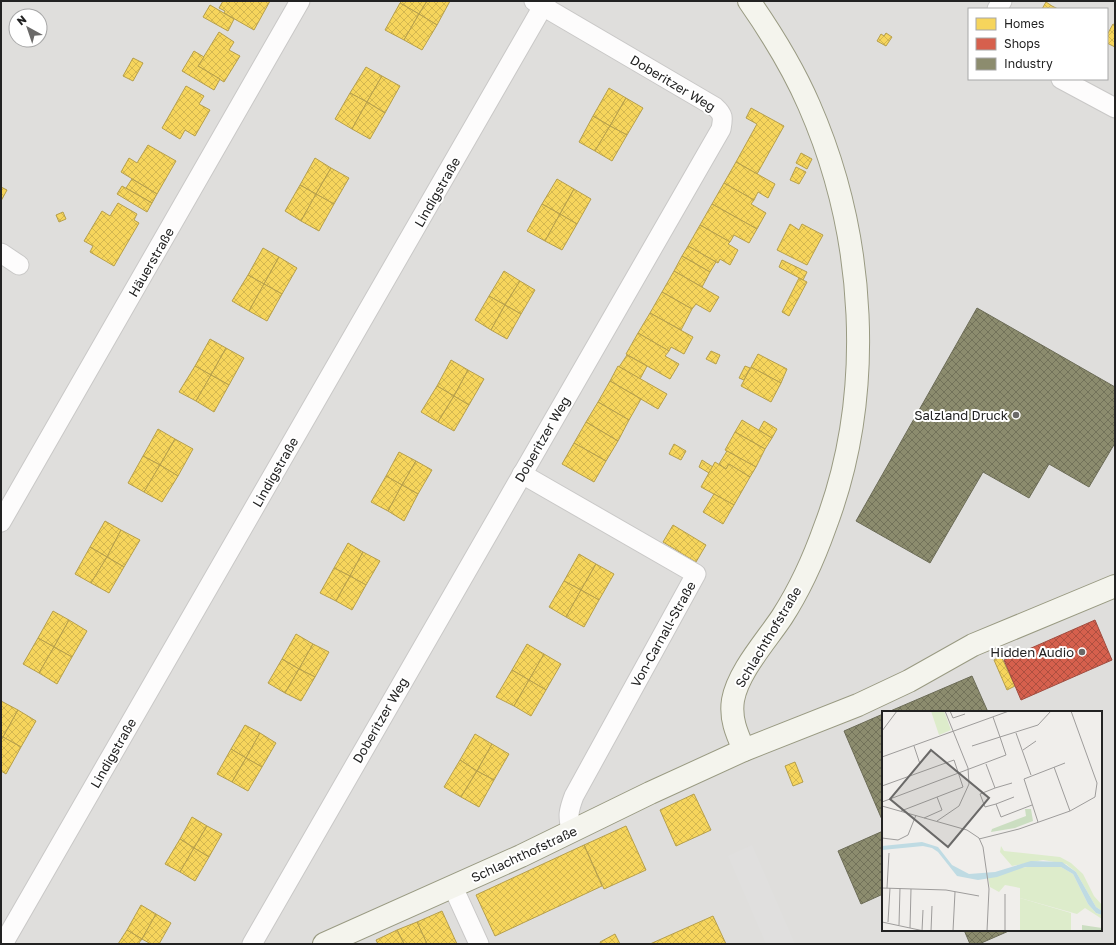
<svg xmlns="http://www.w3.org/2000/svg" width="1116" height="945" font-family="'Golos Text',sans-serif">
  <defs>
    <pattern id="homes-cross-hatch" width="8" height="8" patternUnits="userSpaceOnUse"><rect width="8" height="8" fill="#f6d55c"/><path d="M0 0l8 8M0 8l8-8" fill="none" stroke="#d3b750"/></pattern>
    <pattern id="shops-cross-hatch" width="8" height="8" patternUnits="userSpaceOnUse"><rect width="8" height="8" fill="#d6604d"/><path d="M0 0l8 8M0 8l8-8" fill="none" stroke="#ad4f40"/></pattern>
    <pattern id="industry-cross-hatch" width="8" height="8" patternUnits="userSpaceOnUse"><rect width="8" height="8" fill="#8c8c6e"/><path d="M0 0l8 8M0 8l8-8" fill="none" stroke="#72725a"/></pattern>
  </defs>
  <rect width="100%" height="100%" fill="#f0eeeb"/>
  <path fill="#dfdedc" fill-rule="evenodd" d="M1 1H1115V944H1ZM969 9H1107V79H969ZM16 16H40V40H16ZM883 712H1101V930H883Z"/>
  <path fill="#e0dfde" d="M752 845 795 944H766L728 856Z"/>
  <g fill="url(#homes-cross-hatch)" stroke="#b69f4b">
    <path d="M223 1H270L254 30 224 13 225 11 219 8Z"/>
    <path d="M402 1H427L419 14 400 3Z"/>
    <path d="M427 1H450L437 25 419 14Z"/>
    <path d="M1046 2 1052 6 1058 9H1042Z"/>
    <path d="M400 3 419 14 404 40 385 30Z"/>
    <path d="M210 5 234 19 228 31 203 17Z"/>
    <path d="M419 14 437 25 422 50 404 40Z"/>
    <path d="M1113 24 1115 25V47L1107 43V35Z"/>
    <path d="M219 32 234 42 229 50 240 56 224 82 198 66Z"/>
    <path d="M886 33 892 37 886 46 877 41 881 34 884 36Z"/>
    <path d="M194 51 204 57 198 66 220 79 214 90 182 71Z"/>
    <path d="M133 58 143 63 133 81 123 76Z"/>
    <path d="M366 67 382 76 367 102 350 93Z"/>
    <path d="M382 76 400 86 385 113 367 102Z"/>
    <path d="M186 86 204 96 199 104 210 110 195 136 185 130 180 139 162 128Z"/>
    <path d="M609 88 626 98 610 126 593 116Z"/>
    <path d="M350 93 367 102 352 129 335 119Z"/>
    <path d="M626 98 643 108 627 135 610 126Z"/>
    <path d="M367 102 385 113 370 139 352 129Z"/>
    <path d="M751 108 784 126 757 174 736 162 757 124 746 118Z"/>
    <path d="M593 116 610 126 595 151 579 142Z"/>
    <path d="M610 126 627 135 612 161 595 151Z"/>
    <path d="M148 145 176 161 157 194 121 172 129 158 137 163Z"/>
    <path d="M801 153 812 159 807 169 796 163Z"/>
    <path d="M315 158 331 168 316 194 300 185Z"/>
    <path d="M736 162 775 184 768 198 758 192 754 200 724 183Z"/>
    <path d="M796 167 806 172 799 184 790 180Z"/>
    <path d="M331 168 349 178 334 204 316 194Z"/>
    <path d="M132 179 157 194 152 203 126 188Z"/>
    <path d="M557 179 574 189 560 214 542 204Z"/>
    <path d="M724 183 754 200 751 204 766 213 757 229 712 204Z"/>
    <path d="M300 185 316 194 301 221 285 211Z"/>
    <path d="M122 186 152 203 147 212 117 194Z"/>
    <path d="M1 187 7 190 1 201Z"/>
    <path d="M574 189 591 199 577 224 560 214Z"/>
    <path d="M316 194 334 204 319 231 301 221Z"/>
    <path d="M118 203 137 214 134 220 139 223 114 266 90 252 93 246 84 241 102 211 110 216Z"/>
    <path d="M542 204 560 214 545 241 527 231Z"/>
    <path d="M712 204 757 229 749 243 734 235 730 242 700 225Z"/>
    <path d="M63 212 66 219 59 222 56 215Z"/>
    <path d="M560 214 577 224 562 250 545 241Z"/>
    <path d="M790 224 799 230 802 224 823 235 807 265 777 250Z"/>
    <path d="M700 225 730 242 728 244 738 250 730 265 720 259 718 263 688 246Z"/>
    <path d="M688 246 716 262 710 272 682 256Z"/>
    <path d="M263 248 279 257 264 284 248 275Z"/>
    <path d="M682 256 710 272 702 287 674 271Z"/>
    <path d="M279 257 297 268 282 294 264 284Z"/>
    <path d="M782 260 807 272 803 280 779 267Z"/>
    <path d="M504 271 520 281 505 305 489 296Z"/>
    <path d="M674 271 719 297 710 312 696 304 692 309 662 292Z"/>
    <path d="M248 275 264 284 249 311 232 301Z"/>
    <path d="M799 278 807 282 789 316 782 312Z"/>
    <path d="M520 281 535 290 521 314 505 305Z"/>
    <path d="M264 284 282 294 267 321 249 311Z"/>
    <path d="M662 292 692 309 681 330 650 313Z"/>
    <path d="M489 296 505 305 491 330 475 320Z"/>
    <path d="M505 305 521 314 507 339 491 330Z"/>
    <path d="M650 313 693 337 684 354 671 347 669 351 638 333Z"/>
    <path d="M638 333 669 351 665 356 679 364 670 379 626 354Z"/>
    <path d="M210 339 226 348 211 375 195 366Z"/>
    <path d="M226 348 244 358 229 385 211 375Z"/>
    <path d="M711 351 720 355 716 364 706 359Z"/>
    <path d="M758 354 787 369 781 383 751 367Z"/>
    <path d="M627 355 647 366 640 379 619 367Z"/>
    <path d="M451 360 468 370 454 396 437 386Z"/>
    <path d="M195 366 211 375 196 401 179 392Z"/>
    <path d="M618 366 667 394 658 409 610 381Z"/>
    <path d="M745 366 750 368 744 380 739 378Z"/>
    <path d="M751 367 781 383 771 402 741 386Z"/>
    <path d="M468 370 484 379 469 405 454 396Z"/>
    <path d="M211 375 229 385 214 412 196 401Z"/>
    <path d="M610 381 641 399 629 420 598 402Z"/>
    <path d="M437 386 454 396 438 422 421 412Z"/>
    <path d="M454 396 469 405 454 431 438 422Z"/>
    <path d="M598 402 629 420 618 441 586 422Z"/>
    <path d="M742 420 772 438 765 449 735 432Z"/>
    <path d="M764 421 777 429 772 438 759 430Z"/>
    <path d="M586 422 618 441 606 461 574 443Z"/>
    <path d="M158 429 175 439 160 465 143 456Z"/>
    <path d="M735 432 765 449 756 467 725 450Z"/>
    <path d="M175 439 193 449 178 476 160 465Z"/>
    <path d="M574 443 606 461 594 482 562 464Z"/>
    <path d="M674 444 686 451 681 460 669 454Z"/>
    <path d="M727 451 756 467 750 477 729 464 726 469 719 464Z"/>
    <path d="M399 452 416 461 402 485 386 476Z"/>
    <path d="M143 456 160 465 144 492 128 483Z"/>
    <path d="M702 460 713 467 709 473 699 467Z"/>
    <path d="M416 461 432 470 418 494 402 485Z"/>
    <path d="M715 462 726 469 729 464 750 477 734 505 701 487Z"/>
    <path d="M160 465 178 476 162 502 144 492Z"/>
    <path d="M386 476 402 485 388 511 371 502Z"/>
    <path d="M402 485 418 494 404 521 388 511Z"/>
    <path d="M714 494 734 505 723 524 703 512Z"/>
    <path d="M105 521 121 530 107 557 90 547Z"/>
    <path d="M673 525 706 545 696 562 663 542Z"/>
    <path d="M121 530 140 540 124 567 107 557Z"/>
    <path d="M348 543 363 552 350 576 334 568Z"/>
    <path d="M90 547 107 557 91 583 75 574Z"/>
    <path d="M363 552 380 561 366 585 350 576Z"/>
    <path d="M579 554 596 564 581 590 564 581Z"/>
    <path d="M107 557 124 567 109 593 91 583Z"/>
    <path d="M596 564 614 574 599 600 581 590Z"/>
    <path d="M334 568 350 576 336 601 320 593Z"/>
    <path d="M350 576 366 585 352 610 336 601Z"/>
    <path d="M564 581 581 590 566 617 549 607Z"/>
    <path d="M581 590 599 600 584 627 566 617Z"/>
    <path d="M53 611 69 620 54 647 38 638Z"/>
    <path d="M69 620 87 631 72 657 54 647Z"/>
    <path d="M296 634 313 644 299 669 282 659Z"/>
    <path d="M38 638 54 647 39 673 23 664Z"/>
    <path d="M313 644 329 652 315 677 299 669Z"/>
    <path d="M527 644 544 654 529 680 512 670Z"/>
    <path d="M54 647 72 657 57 684 39 673Z"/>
    <path d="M544 654 561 664 546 690 529 680Z"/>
    <path d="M1001 656 1015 686 1007 690 994 660Z"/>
    <path d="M282 659 299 669 285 693 268 683Z"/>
    <path d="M299 669 315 677 301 701 285 693Z"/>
    <path d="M512 670 529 680 514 706 496 697Z"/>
    <path d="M529 680 546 690 531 716 514 706Z"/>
    <path d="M1 701 18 710 3 737 1 736Z"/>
    <path d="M18 710 36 721 21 747 3 737Z"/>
    <path d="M245 725 260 733 246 758 231 749Z"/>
    <path d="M260 733 276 743 262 767 246 758Z"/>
    <path d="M475 734 492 744 477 771 460 760Z"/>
    <path d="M3 737 21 747 6 774 1 771V740Z"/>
    <path d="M492 744 509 754 494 780 477 771Z"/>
    <path d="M231 749 246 758 232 782 217 774Z"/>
    <path d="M246 758 262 767 248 791 232 782Z"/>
    <path d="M460 760 477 771 461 797 444 787Z"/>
    <path d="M795 762 803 782 793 786 785 766Z"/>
    <path d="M477 771 494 780 479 807 461 797Z"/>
    <path d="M694 794 711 830 676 846 660 810Z"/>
    <path d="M192 817 207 826 194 848 180 839Z"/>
    <path d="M207 826 222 834 209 857 194 848Z"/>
    <path d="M626 826 646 870 604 889 584 845Z"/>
    <path d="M180 839 194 848 180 872 165 864Z"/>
    <path d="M584 845 602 886 495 936 476 895Z"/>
    <path d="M194 848 209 857 195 881 180 872Z"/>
    <path d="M141 905 156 914 142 939 127 930Z"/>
    <path d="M442 911 457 944H427L417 922Z"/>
    <path d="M156 914 171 923 159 944H151L142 939Z"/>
    <path d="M713 916 726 944H650Z"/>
    <path d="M417 922 427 944H404L397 930Z"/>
    <path d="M127 930 142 939 138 944H118Z"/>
    <path d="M397 930 404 944H378L376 940Z"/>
    <path d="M615 934 620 944H601L600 942Z"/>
  </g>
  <path fill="url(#shops-cross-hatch)" stroke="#a04d40" d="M1095 620 1112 660 1021 700 1004 660Z"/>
  <g fill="url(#industry-cross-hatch)" stroke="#6c6c57">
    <path d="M977 308 1115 387V443L1089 487 1049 464 1029 498 983 472 930 563 856 521Z"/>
    <path d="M972 676 988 712H888Z"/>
    <path d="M883 714V822L844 731Z"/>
    <path d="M883 831V894L861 904 838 851Z"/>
    <path d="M964 930H1011L979 944H970Z"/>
  </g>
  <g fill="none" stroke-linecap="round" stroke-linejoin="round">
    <g stroke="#c9c8c7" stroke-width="21">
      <g id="street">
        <path d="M997 9 1002 1"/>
        <path d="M1061 79 1115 108"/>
        <path d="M1 253 19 265"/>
        <path d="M522 474 696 574 574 796C568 812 568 815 571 832"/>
        <path d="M1 522 300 1"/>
        <path d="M453 887 479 944"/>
        <path d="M3 944 546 1"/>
        <path d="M252 944 721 129C723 118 724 115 715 107L534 1"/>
      </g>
    </g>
    <g stroke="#999a82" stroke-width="24">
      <g id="secondary">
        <path d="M744 750C737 734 730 719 733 700 738 672 766 641 782 617 800 589 814 558 825 527 876 393 866 235 809 105 793 68 772 34 749 1"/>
        <path d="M324 944 521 856 650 793 744 750 858 705 909 681 973 645 1115 586"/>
      </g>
    </g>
    <use href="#street" stroke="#fdfcfc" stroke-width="19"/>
    <use href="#secondary" stroke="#f4f4ed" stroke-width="22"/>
  </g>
  <g fill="#6a6968" stroke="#fff" stroke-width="1.5">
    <circle cx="1016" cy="415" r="4"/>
    <circle cx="1082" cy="652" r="4"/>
  </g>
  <g text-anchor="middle" stroke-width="4" stroke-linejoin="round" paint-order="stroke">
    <g font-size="13" fill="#222" stroke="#fff">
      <text transform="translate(673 83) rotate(31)" y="5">Doberitzer Weg</text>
      <text transform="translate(437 192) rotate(-60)" y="5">Lindigstraße</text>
      <text transform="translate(151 262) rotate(-60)" y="5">Häuerstraße</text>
      <text transform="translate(542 439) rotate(-60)" y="5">Doberitzer Weg</text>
      <text transform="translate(275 472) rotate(-60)" y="5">Lindigstraße</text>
      <text transform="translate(663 634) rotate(-61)" y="5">Von-Carnall-Straße</text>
      <text transform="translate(768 637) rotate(-59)" y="5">Schlachthofstraße</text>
      <text transform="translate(380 720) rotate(-60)" y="5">Doberitzer Weg</text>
      <text transform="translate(113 753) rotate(-60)" y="5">Lindigstraße</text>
      <text transform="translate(524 854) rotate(-25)" y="5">Schlachthofstraße</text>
    </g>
    <g font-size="13" fill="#222" stroke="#fff" text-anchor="end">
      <text x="1008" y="420">Salzland Druck</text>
      <text x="1074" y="657">Hidden Audio</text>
    </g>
  </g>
  <g transform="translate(882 711)">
    <rect width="220" height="220" fill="#f0eeeb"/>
    <path d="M49 0H62L69 19 57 24ZM119 135 122 140 178 146 189 152 201 163 212 185 220 194V200L214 196 194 161 184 153 161 149 130 155 118 141ZM162 154 179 156 191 163 206 193 214 202 220 204V208L203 197 195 203 138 187V177L123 174 117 181 108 176 106 167 137 157Z" fill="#ddeccb"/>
    <path d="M143 98H149L151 110 133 117 109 121 110 118 144 105ZM200 214 220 217V220H200Z" fill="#cbdec1"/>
    <path d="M138 187 189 202V220H138Z" fill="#ddeccb"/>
    <path d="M40 131 56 136 70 154 87 163 113 161 149 150 180 151 194 161 214 196 220 200V204L214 202 206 193 191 163 179 156H143L115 166 96 169 75 165 56 141 50 137 41 135 0 139V135Z" fill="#bfdbe3"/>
    <path fill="none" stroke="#9e9c9b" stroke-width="1" d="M68 0 71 7 83 3M111 6 118 26 156 14 169 0M0 20 15 0M134 22 149 64M32 35 38 53M141 39 154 30M0 46 127 0M104 53 113 77 98 83 103 96 114 93 119 106 150 94M172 56 188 100M0 75 72 49 81 76 19 100M113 77 130 72M0 91 124 44 118 26 90 35M114 93 132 86M0 95 85 119 97 127 101 136 107 178 105 220M42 107 60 99 55 86M55 110 77 95 87 73 86 57 63 0M156 111 142 68 183 52M0 127 16 129 26 124 34 104M97 128 137 118 188 100 213 86 215 72 189 0M0 177 64 179 97 185M5 177 7 142M0 211 42 220M6 211 8 177M17 214 18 177M28 217 29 178M40 220 41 199M49 220 50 195M71 220 73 181M123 220V183"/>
    <path fill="#6a6968" fill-opacity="0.15" stroke="#6a6968" stroke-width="2" d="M49 39 107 87 66 136 8 88Z"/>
    <rect width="220" height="220" fill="none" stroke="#222" stroke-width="2"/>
  </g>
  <rect width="1116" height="945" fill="none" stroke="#222222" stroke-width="4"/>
  <rect x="968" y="8" width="140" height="72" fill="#ffffff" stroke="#a7a7a7"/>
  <rect x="976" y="18" width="20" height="12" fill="#f6d55c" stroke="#a7a7a7"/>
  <text x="1004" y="28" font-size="12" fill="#222222">Homes</text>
  <rect x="976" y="38" width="20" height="12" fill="#d6604d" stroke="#a7a7a7"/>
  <text x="1004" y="48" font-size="12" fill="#222222">Shops</text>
  <rect x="976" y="58" width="20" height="12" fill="#8c8c6e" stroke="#a7a7a7"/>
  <text x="1004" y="68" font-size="12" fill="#222222">Industry</text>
  <g transform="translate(28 28) rotate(320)"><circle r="19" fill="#ffffff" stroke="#a7a7a7"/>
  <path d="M0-3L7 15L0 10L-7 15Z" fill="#6a6968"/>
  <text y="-6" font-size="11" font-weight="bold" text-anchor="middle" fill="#222222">N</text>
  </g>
</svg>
